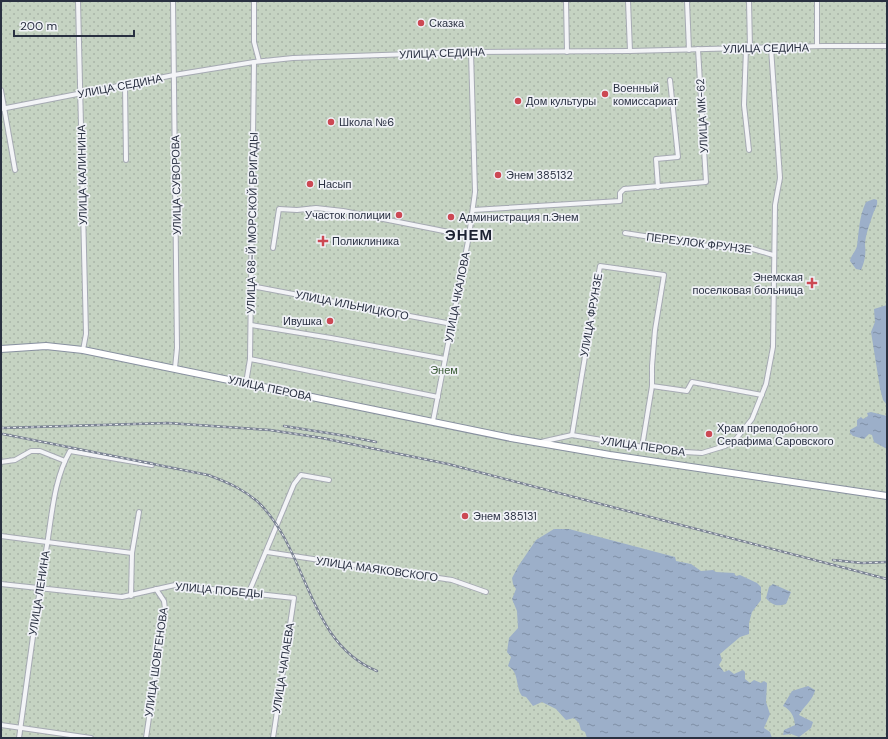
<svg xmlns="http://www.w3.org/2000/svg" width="888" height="739" font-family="'DM Sans',sans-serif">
  <defs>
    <pattern id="park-dots" width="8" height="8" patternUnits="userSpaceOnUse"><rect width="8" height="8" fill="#c5d3c2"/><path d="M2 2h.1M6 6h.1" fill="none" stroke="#a9b5a8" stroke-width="1.8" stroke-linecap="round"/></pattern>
    <pattern id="water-ripples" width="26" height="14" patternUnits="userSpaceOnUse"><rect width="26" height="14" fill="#9cafc9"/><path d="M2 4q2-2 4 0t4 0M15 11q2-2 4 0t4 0" fill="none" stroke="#7f8fa5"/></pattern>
  </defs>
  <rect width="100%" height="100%" fill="#e1e3e9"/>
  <rect fill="url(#park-dots)" x="1" y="1" width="886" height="737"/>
  <g fill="url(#water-ripples)">
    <path d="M874 199 877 200C878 206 875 208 873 214 870 223 865 236 865 245 866 254 865 261 861 270L856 269 850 261C851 255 856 251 857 246 859 231 859 217 866 202Z"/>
    <path d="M887 305V405L883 400 880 388 871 332 875 322 874 309Z"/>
    <path d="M871 412 887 416V449L874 442 872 435 869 434 864 439 853 436 850 433V430L857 426V420L861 417 863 419 868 416 867 413Z"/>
    <path d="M554 529H569L675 557 676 561 691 564 701 571 713 570 716 572 734 573 736 576 740 575 757 583 761 587V600L752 612 749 623V634L740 637 720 654 722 660 719 665 724 672 729 670 734 674 743 670 745 672V679L750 683 754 680 761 683 764 681 767 683 766 702 770 714 764 728 770 732 772 738H587L585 732 581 730 579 723 574 718 566 720 556 709 542 702 533 706 526 697 522 696C515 686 520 673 508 666L511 657 507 652 509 638 518 628 517 611 512 599 516 589 513 584 512 578 519 565 536 540Z"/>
    <path d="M773 584 791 592 786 604C777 607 772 605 766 598L769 587Z"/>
    <path d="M808 686 815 690C814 699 803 707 799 715L813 722 811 728 799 737 791 734 783 735 784 730 795 725C794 716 791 710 783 706L792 691Z"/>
  </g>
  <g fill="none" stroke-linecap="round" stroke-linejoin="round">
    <g stroke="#a6aab3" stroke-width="6">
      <g id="minor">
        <path d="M78 1 86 334 83 350"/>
        <path d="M173 1 177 348 175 368"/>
        <path d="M254 1V42L259 61"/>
        <path d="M566 1 567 52"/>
        <path d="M628 1 630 51"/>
        <path d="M687 1 689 50"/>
        <path d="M749 1 750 48"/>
        <path d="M817 1V46"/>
        <path d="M746 48 744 105 749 150"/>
        <path d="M125 85 126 160"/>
        <path d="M1 90 15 170"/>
        <path d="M1 109 174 75 254 62 293 58 471 52 630 51 823 46H887"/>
        <path d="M658 187 656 159 678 157 670 80"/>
        <path d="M473 210 620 201V193L624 189 706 182 698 49"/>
        <path d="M625 233 714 247H746L773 255"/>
        <path d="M273 248 279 209 297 210 316 208 343 211 469 236"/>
        <path d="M251 286 452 324"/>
        <path d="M251 325 331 338 445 359"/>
        <path d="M250 359 438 397"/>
        <path d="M246 383 250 359 254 62"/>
        <path d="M652 386 687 391 692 382 762 395"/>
        <path d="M433 421 469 236 475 192 471 52"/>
        <path d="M572 435 600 266 664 275 655 330 652 366V386L642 447"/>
        <path d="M541 442 572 435 667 451 702 453 725 446 736 439 752 419 766 384 773 347 775 205 780 178 771 48"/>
        <path d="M1 462 15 460 31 451H40L65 461"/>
        <path d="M1 536 132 553"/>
        <path d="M267 552 452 580 486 592"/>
        <path d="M1 584 122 597 175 585 294 598 273 738"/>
        <path d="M249 592 294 484 301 475 329 480"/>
        <path d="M131 596 132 553 139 512"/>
        <path d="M1 725 91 738"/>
        <path d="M19 738C28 674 36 609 47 545 52 514 54 479 70 451L152 465"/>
        <path d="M146 738 165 609 164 601 156 589"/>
      </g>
    </g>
    <g stroke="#8890a0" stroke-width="8">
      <path id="highway" d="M1 349 46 346 83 350 511 438 610 455 887 496"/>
    </g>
    <use href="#minor" stroke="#f3f4f7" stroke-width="4"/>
    <use href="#highway" stroke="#fff" stroke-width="6"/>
    <g stroke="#7a8293" stroke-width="2.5">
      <g id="rail">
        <path d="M284 426 346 436 376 442"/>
        <path d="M1 428 168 423 270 430 322 438 448 464 887 579"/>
        <path d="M3 434 208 475C227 482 246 490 261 505 309 555 308 643 377 671"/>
        <path d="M833 560 862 563 887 562"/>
      </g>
    </g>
    <use href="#rail" stroke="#f0f2f7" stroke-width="1" stroke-dasharray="3" stroke-linecap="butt"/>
  </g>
  <g fill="#cc4853" stroke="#f0f2f7" stroke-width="1.5">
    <circle cx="421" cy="23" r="4"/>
    <circle cx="605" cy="94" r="4"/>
    <circle cx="518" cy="101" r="4"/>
    <circle cx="331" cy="122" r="4"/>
    <circle cx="498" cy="175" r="4"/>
    <circle cx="310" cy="184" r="4"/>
    <circle cx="399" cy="215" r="4"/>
    <circle cx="451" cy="217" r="4"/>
    <path d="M321 235h4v4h4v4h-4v4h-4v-4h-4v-4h4z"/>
    <path d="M810 277h4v4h4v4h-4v4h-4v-4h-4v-4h4z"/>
    <circle cx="330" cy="321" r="4"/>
    <circle cx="709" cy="434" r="4"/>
    <circle cx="465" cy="516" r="4"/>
  </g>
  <g text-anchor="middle" stroke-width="3.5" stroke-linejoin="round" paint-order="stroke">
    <g font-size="11" fill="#293041" stroke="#f0f2f7" text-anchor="start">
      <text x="429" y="27">Сказка</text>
      <text x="613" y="92">Военный<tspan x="613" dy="13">комиссариат</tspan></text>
      <text x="526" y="105">Дом культуры</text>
      <text x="339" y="126">Школа №6</text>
      <text x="506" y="179">Энем 385132</text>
      <text x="318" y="188">Насып</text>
      <text x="391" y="219" text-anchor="end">Участок полиции</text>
      <text x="459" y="221">Администрация п.Энем</text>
      <text x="332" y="245">Поликлиника</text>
      <text x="803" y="281" text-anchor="end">Энемская<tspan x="803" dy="13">поселковая больница</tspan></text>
      <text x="322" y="325" text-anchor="end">Ивушка</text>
      <text x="717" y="432">Храм преподобного<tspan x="717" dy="13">Серафима Саровского</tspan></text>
      <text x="473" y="520">Энем 385131</text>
    </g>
    <g font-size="11" fill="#293041" stroke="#f0f2f7">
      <text transform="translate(766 48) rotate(-1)" y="4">УЛИЦА СЕДИНА</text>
      <text transform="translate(442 53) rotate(-2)" y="4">УЛИЦА СЕДИНА</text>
      <text transform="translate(120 86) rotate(-11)" y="4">УЛИЦА СЕДИНА</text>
      <text transform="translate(702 116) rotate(-93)" y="4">УЛИЦА МК-62</text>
      <text transform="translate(82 175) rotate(-91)" y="4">УЛИЦА КАЛИНИНА</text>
      <text transform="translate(176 185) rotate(-91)" y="4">УЛИЦА СУВОРОВА</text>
      <text transform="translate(252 223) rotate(-89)" y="4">УЛИЦА 68-Й МОРСКОЙ БРИГАДЫ</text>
      <text transform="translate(699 243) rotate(7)" y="4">ПЕРЕУЛОК ФРУНЗЕ</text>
      <text transform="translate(457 297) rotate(-79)" y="4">УЛИЦА ЧКАЛОВА</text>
      <text transform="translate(352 305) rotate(11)" y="4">УЛИЦА ИЛЬНИЦКОГО</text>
      <text transform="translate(591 315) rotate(-80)" y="4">УЛИЦА ФРУНЗЕ</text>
      <text transform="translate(270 388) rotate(12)" y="4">УЛИЦА ПЕРОВА</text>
      <text transform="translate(643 446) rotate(8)" y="4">УЛИЦА ПЕРОВА</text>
      <text transform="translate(377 569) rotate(8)" y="4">УЛИЦА МАЯКОВСКОГО</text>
      <text transform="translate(219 590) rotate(5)" y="4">УЛИЦА ПОБЕДЫ</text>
      <text transform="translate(39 593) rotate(-81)" y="4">УЛИЦА ЛЕНИНА</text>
      <text transform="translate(156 662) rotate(-82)" y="4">УЛИЦА ШОВГЕНОВА</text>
      <text transform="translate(283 668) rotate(-81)" y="4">УЛИЦА ЧАПАЕВА</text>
    </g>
    <g font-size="11" fill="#3b5c37" stroke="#f0f2f7">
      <text x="444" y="374">Энем</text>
    </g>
    <g font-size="15" font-weight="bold" letter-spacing="1" fill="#1b2131" stroke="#f0f2f7">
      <text x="469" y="240">ЭНЕМ</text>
    </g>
  </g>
  <rect width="888" height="739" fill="none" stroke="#293041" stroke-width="4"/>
  <path d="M14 30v6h120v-6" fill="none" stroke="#293041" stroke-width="2"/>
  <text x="20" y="30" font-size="12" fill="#293041" stroke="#f0f2f7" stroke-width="3" paint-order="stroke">200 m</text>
</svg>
